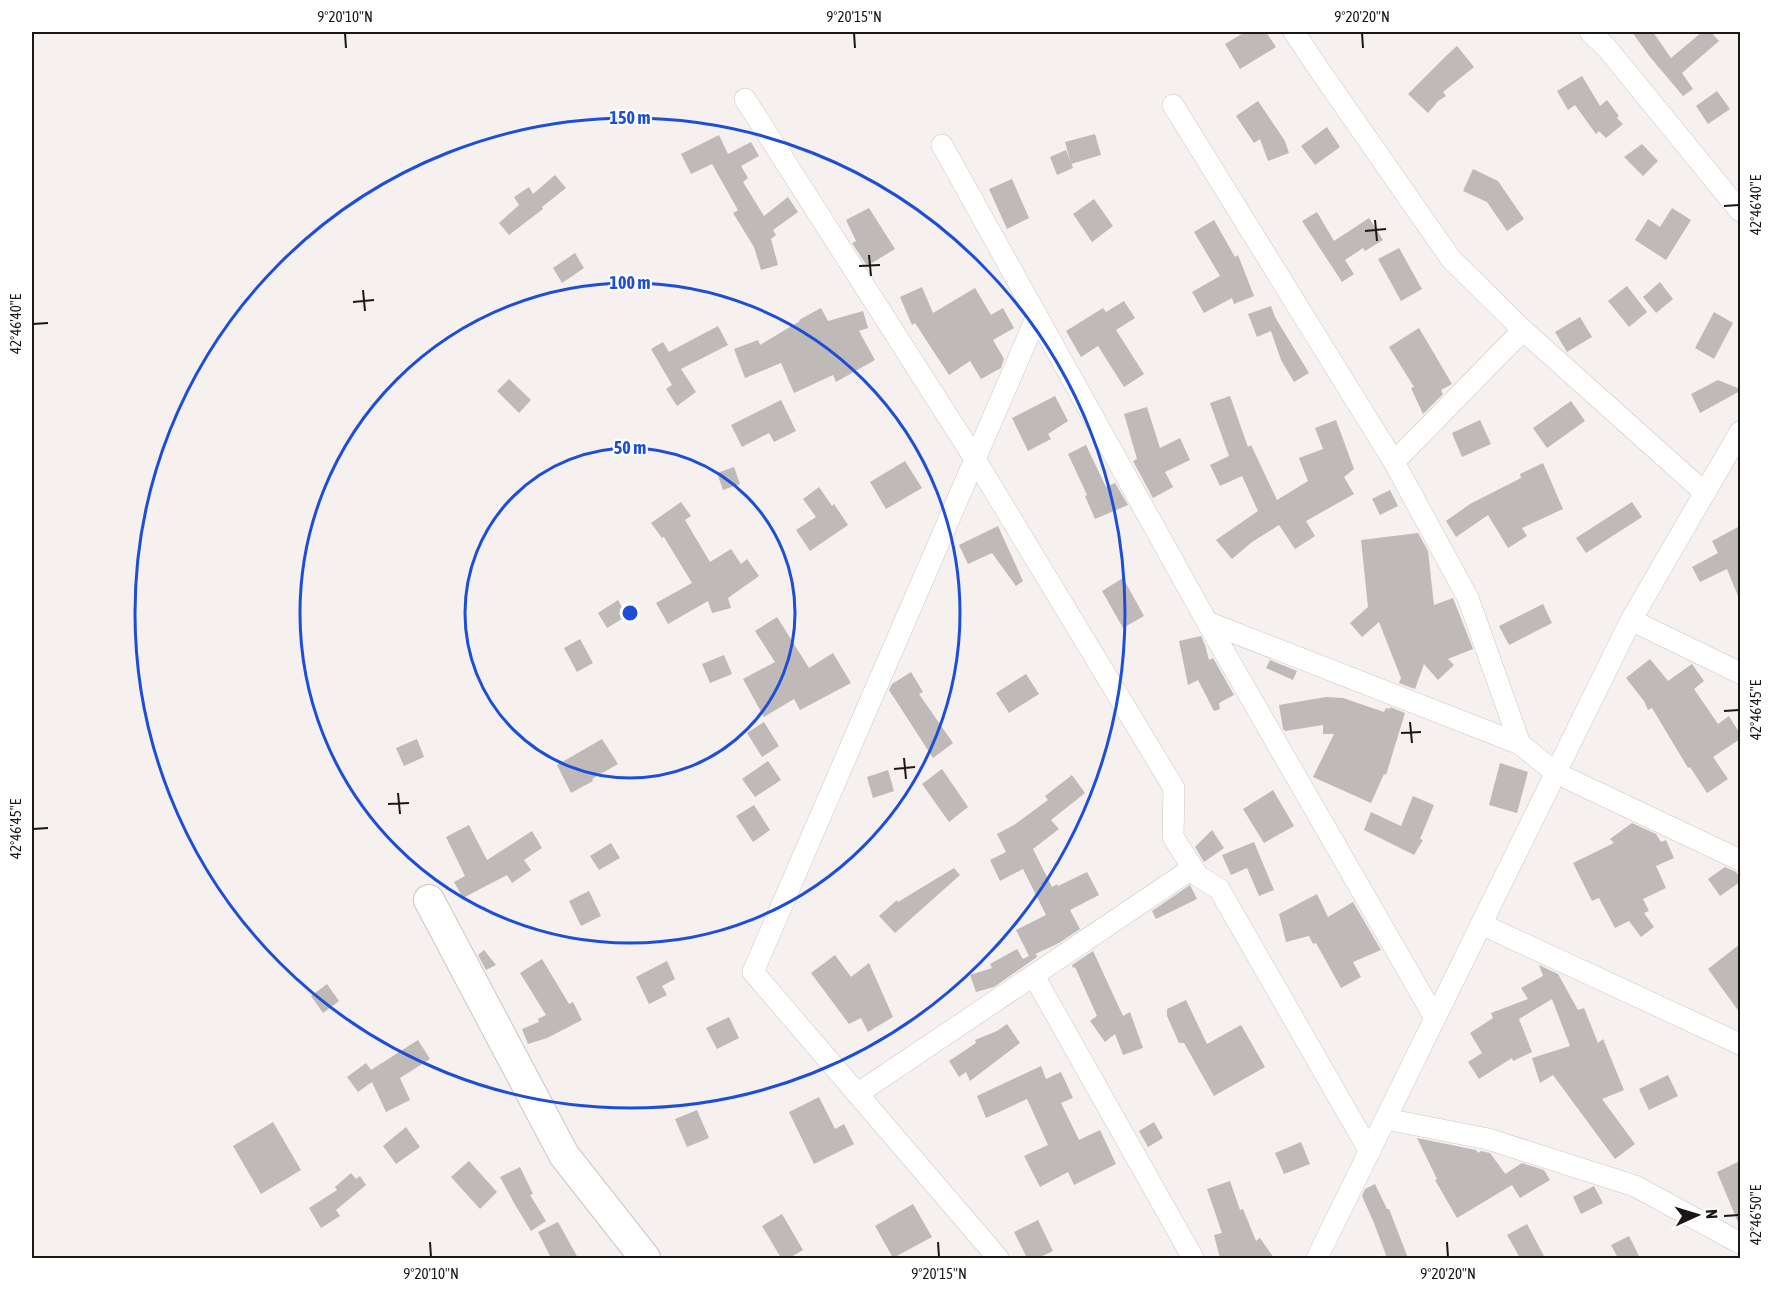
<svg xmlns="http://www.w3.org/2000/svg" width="1772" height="1290" font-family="'Asap Condensed',sans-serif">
  <rect width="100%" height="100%" fill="#f6f0ef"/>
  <g fill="#bfb9b8">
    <path d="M1245 32H1266L1276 47 1240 69 1225 44Z"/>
    <path d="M1632 32H1653L1671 58 1702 32H1711L1719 41 1682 73 1693 89 1683 96 1650 57Z"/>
    <path d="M1457 46 1474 67 1443 92 1446 96 1438 101 1428 113 1408 94 1446 56Z"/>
    <path d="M1582 76 1600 106 1607 100 1619 116 1617 118 1623 124 1606 138 1599 131 1596 134 1575 105 1568 110 1557 91Z"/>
    <path d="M1717 91 1730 109 1708 124 1696 106Z"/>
    <path d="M1258 101 1285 141 1289 153 1268 161 1260 139 1254 143 1236 116Z"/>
    <path d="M1327 127 1340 147 1315 165 1301 146Z"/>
    <path d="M1095 134 1101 155 1071 164 1065 142Z"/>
    <path d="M719 135 728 154 751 142 759 156 741 166 748 178 743 182 764 216 788 197 798 212 773 230 776 235 771 239 778 265 761 270 754 247 733 213 738 210 712 164 691 174 681 154Z"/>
    <path d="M1642 144 1658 161 1643 176 1624 157Z"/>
    <path d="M1066 150 1073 168 1057 175 1050 157Z"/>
    <path d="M1473 169 1498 181 1524 219 1507 231 1487 202 1463 191Z"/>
    <path d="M555 175 566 188 542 207 543 209 509 235 499 223 519 205 514 197 529 187 533 194Z"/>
    <path d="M1012 179 1029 218 1007 229 989 189Z"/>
    <path d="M1094 199 1113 226 1092 242 1073 214Z"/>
    <path d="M869 208 895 249 867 266 852 243 856 241 846 220Z"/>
    <path d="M1672 208 1691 220 1666 260 1635 240 1648 219 1660 227Z"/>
    <path d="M1317 212 1334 241 1369 218 1383 240 1365 251 1363 248 1345 260 1354 274 1342 282 1302 221Z"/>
    <path d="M1214 220 1235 257 1238 255 1254 296 1234 304 1232 298 1204 313 1192 292 1220 276 1194 232Z"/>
    <path d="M1399 248 1422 289 1401 301 1378 259Z"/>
    <path d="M575 253 584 268 562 283 553 268Z"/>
    <path d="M1660 282 1673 299 1656 313 1643 297Z"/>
    <path d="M1627 286 1647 312 1629 327 1608 301Z"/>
    <path d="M922 287 933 313 975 288 991 315 1003 308 1014 328 993 340 1004 359 1001 368 981 379 970 361 949 375 915 323 912 325 900 297Z"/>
    <path d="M1124 301 1135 318 1116 330 1144 374 1124 387 1098 346 1081 357 1066 331 1103 308 1106 312Z"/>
    <path d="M1271 306 1275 317 1309 373 1294 382 1281 360 1271 331 1257 337 1248 314Z"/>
    <path d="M821 308 828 321 863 311 868 328 859 331 875 360 836 382 833 375 794 393 781 363 745 378 734 349 758 340 760 345 800 321 799 320Z"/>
    <path d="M1714 312 1733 323 1714 359 1695 348Z"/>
    <path d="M1580 317 1592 337 1567 352 1555 332Z"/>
    <path d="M718 326 728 345 681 369 696 392 677 406 666 389 672 385 651 349 663 342 669 352Z"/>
    <path d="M1419 328 1452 384 1441 390 1443 394 1423 414 1411 388 1414 387 1389 347Z"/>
    <path d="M509 379 531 400 519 413 497 391Z"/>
    <path d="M1718 380 1740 389V391L1700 413 1691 394Z"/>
    <path d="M1055 396 1068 421 1048 434 1051 439 1028 451 1012 418Z"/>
    <path d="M1230 396 1248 447 1251 445 1277 500 1308 481 1299 458 1323 449 1315 428 1336 420 1354 469 1344 477 1354 494 1306 521 1315 536 1295 549 1279 525 1252 542 1232 559 1216 540 1258 511 1242 476 1220 486 1210 465 1229 456 1210 403Z"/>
    <path d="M781 400 796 431 774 442 769 433 742 447 731 425Z"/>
    <path d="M1571 401 1585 421 1547 448 1533 428Z"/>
    <path d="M1147 407 1160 448 1180 438 1190 460 1165 472 1173 487 1153 498 1133 461 1137 459 1124 414Z"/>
    <path d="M1480 420 1491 444 1462 457 1452 433Z"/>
    <path d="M1086 445 1106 487 1115 483 1128 505 1095 519 1085 496 1087 495 1068 454Z"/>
    <path d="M905 461 922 488 886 509 870 482Z"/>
    <path d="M1543 463 1563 509 1522 528 1527 536 1508 548 1488 515 1456 537 1446 521 1470 504 1521 478 1520 474Z"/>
    <path d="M734 467 740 484 723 490 717 473Z"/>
    <path d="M819 487 832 506 834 504 848 525 810 551 796 530 816 517 803 499Z"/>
    <path d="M1390 490 1398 506 1380 515 1372 499Z"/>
    <path d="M681 502 691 516 685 520 710 562 731 549 741 564 747 559 759 576 728 598 731 608 712 613 708 601 668 624 656 603 692 583 664 537 662 538 651 523Z"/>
    <path d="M1632 502 1642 517 1586 553 1576 538Z"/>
    <path d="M998 526 1023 581 1016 586 992 553 968 564 959 545Z"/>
    <path d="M1740 526V601L1727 569 1700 582 1692 567 1718 553 1712 541Z"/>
    <path d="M1418 533 1428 551 1434 605 1453 598 1473 649 1448 659 1454 665 1438 680 1424 664 1415 689 1399 683 1401 678 1379 622 1362 637 1350 623 1368 607 1361 540Z"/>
    <path d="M1123 578 1144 616 1123 628 1102 591Z"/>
    <path d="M618 600 627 616 607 628 598 613Z"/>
    <path d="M1543 604 1552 623 1509 645 1499 626Z"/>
    <path d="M777 617 809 668 833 653 851 683 800 710 794 699 764 717 743 679 775 662 755 631Z"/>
    <path d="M1201 636 1205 645 1209 660 1213 658 1234 695 1219 703 1220 709 1214 711 1198 680 1188 685 1179 641Z"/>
    <path d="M580 639 593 663 577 672 564 648Z"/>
    <path d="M724 655 732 674 710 683 702 664Z"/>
    <path d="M1650 659 1668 681 1692 664 1704 681 1694 689 1718 724 1729 716 1740 734V739L1713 757 1728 779 1707 793 1690 767 1688 768 1652 708 1648 710 1644 701 1626 678Z"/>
    <path d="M1270 660 1297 671 1293 680 1266 668Z"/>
    <path d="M911 672 923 692 919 694 953 743 933 758 889 690 892 684Z"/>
    <path d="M1026 674 1039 694 1009 713 996 693Z"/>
    <path d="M1326 697 1343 698 1384 712 1386 708 1390 709V707L1405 713 1386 775 1384 774 1371 803 1313 777 1334 734H1323V725L1285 731 1283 729 1279 705Z"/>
    <path d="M764 722 779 746 762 757 747 733Z"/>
    <path d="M417 739 424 757 404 766 396 748Z"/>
    <path d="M602 739 618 764 592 779 593 781 571 793 557 765Z"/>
    <path d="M768 761 781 780 755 797 742 779Z"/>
    <path d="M1500 763 1528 772 1517 813 1489 805Z"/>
    <path d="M942 769 968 807 949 822 922 784Z"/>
    <path d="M888 770 894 791 873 798 867 777Z"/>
    <path d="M1072 775 1085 793 1051 820 1059 829 1033 849 1052 887 1057 884 1058 886 1087 872 1099 895 1070 910 1080 929 1059 943 1031 956 1036 954 1037 957 994 987 976 992 970 975 992 968 990 964 1017 949 1023 959 1029 956 1016 930 1046 915 1023 869 1000 881 990 860 1006 852 997 834 1014 825 1048 800 1045 796Z"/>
    <path d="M1273 790 1294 826 1264 843 1243 809Z"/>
    <path d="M1413 796 1434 805 1420 839 1423 840 1414 855 1364 830 1371 812 1401 826Z"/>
    <path d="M754 805 770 830 753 842 736 816Z"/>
    <path d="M1632 823 1656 834 1661 842 1666 840 1674 858 1656 866 1666 888 1643 899 1649 911 1644 913 1654 927 1641 937 1629 921 1615 928 1599 898 1592 901 1573 863 1614 843 1610 839Z"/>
    <path d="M469 825 487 860 532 831 542 848 524 860 531 870 512 883 507 875 463 898 454 882 465 876 446 837Z"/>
    <path d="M1212 830 1224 848 1204 862 1195 847Z"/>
    <path d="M1254 842 1274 890 1259 896 1247 868 1231 875 1222 855Z"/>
    <path d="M611 843 620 858 599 870 590 856Z"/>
    <path d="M1725 867 1736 872 1740 878V882L1720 896 1708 879Z"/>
    <path d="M954 868 960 875 895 933 879 916 897 900 898 902Z"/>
    <path d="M1190 885 1197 899 1156 919 1152 911Z"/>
    <path d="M589 891 601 916 581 926 569 901Z"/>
    <path d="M1317 894 1328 917 1353 902 1381 950 1353 962 1361 977 1341 988 1316 943 1313 944 1309 936 1286 942 1279 914Z"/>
    <path d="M1740 944V1013L1708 969Z"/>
    <path d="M484 950 496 965 486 970 478 955Z"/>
    <path d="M1093 951 1123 1016 1130 1012 1143 1048 1123 1055 1115 1034 1105 1042 1090 1021 1097 1016 1075 967 1073 968 1072 965Z"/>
    <path d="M835 955 851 977 869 963 893 1017 868 1032 861 1018 849 1024 811 973Z"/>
    <path d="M542 959 569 1004 573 1002 582 1020 547 1038 528 1044 522 1029 539 1022 538 1019 546 1015 520 973Z"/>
    <path d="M667 961 675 979 662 986 667 995 649 1004 636 977Z"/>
    <path d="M1539 965 1558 974 1578 1010 1584 1008 1598 1043 1603 1039 1624 1090 1602 1099 1635 1144 1615 1159 1553 1075 1540 1083 1532 1058 1570 1046 1552 999 1519 1019 1532 1052 1513 1061 1512 1058 1479 1079 1468 1062 1482 1053 1470 1033 1493 1018 1491 1013 1528 999 1521 988 1543 976Z"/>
    <path d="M327 984 339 1001 323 1013 311 996Z"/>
    <path d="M1186 1000 1207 1044 1241 1025 1265 1067 1214 1096 1184 1043H1179L1167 1016V1009Z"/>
    <path d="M729 1017 739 1038 717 1049 706 1028Z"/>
    <path d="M1007 1024 1020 1043 970 1081 966 1072 959 1077 949 1061 976 1043 975 1040 997 1031Z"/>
    <path d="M418 1040 430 1059 400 1078 410 1100 386 1112 372 1082 358 1092 347 1077 366 1063 371 1070Z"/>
    <path d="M1041 1066 1046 1079 1061 1072 1073 1098 1061 1103 1079 1140 1100 1130 1116 1164 1074 1185 1068 1172 1040 1187 1024 1156 1048 1145 1027 1099 986 1118 977 1096Z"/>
    <path d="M1668 1075 1678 1096 1649 1110 1639 1089Z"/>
    <path d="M819 1097 835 1129 844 1124 854 1144 814 1164 789 1112Z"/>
    <path d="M697 1110 709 1138 687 1147 675 1119Z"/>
    <path d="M273 1122 301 1170 261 1194 233 1146Z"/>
    <path d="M1154 1122 1163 1138 1148 1147 1139 1131Z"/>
    <path d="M406 1127 420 1147 396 1164 383 1146Z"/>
    <path d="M1417 1138 1476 1150 1478 1153 1481 1151 1490 1153 1506 1175 1505 1174 1522 1163 1544 1170 1550 1180 1520 1198 1512 1185 1457 1218 1435 1180 1437 1179Z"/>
    <path d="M1301 1142 1310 1164 1284 1174 1275 1153Z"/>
    <path d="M469 1161 497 1192 480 1209 451 1177Z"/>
    <path d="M1740 1161V1227L1717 1172Z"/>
    <path d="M520 1167 533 1194 530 1195 546 1221 531 1231 514 1203 500 1177Z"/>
    <path d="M351 1173 356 1179 360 1176 366 1185 336 1210 340 1216 321 1228 309 1208 337 1190 335 1187Z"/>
    <path d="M1230 1181 1240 1210 1243 1209 1256 1241 1260 1238 1274 1258H1220L1214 1235 1222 1233 1207 1189Z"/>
    <path d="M1375 1184 1387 1209H1389L1408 1258H1387L1374 1223 1362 1196 1365 1189Z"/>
    <path d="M1594 1186 1603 1203 1581 1214 1573 1197Z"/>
    <path d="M913 1204 932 1237 893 1258 875 1226Z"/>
    <path d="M782 1214 803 1250 789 1258H781L762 1226Z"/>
    <path d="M1038 1220 1053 1251 1038 1258H1027L1014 1232Z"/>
    <path d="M558 1222 578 1258H551L538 1232Z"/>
    <path d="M1527 1224 1545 1258H1520L1507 1235Z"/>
    <path d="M1629 1236 1640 1258H1618L1611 1245Z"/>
  </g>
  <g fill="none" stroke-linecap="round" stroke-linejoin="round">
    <g stroke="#ccc6c5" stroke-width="22">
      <g id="street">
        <path d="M1294 32 1318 68 1451 259 1523 330 1705 493"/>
        <path d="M1590 32 1606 47 1740 211"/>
        <path d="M745 99 975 459 1174 788 1173 837 1198 876 1219 889 1370 1152"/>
        <path d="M1173 105 1394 462 1468 598 1520 744"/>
        <path d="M942 145 1207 622 1435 1018"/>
        <path d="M1394 462 1523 330"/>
        <path d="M1631 620 1740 673"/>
        <path d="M1207 622 1520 744 1556 773 1740 860"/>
        <path d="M1481 924 1740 1044"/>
        <path d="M1034 976 1193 1258"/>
        <path d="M857 1094 1193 868"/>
        <path d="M1386 1119 1488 1139 1635 1186 1740 1243"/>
        <path d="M998 1258 753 972 1037 316"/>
        <path d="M1317 1258 1631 620 1740 432"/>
      </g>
    </g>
    <g stroke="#ccc6c5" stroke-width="32">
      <path id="secondary" d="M429 900 564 1155 645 1258"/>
    </g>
    <use href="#street" stroke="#fff" stroke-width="21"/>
    <use href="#secondary" stroke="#fff" stroke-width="30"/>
  </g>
  <path fill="none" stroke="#191717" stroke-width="2" d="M345 33 346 48M854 33 855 48M1362 33 1363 48M1724 206 1739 205M1375 220 1377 241M1365 231 1386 229M869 255 871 276M859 266 880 265M363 290 365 311M353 302 374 300M33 324 48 323M1724 711 1739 710M1410 722 1412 743M1401 733 1421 732M904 758 906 779M894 769 915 767M398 793 400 814M388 804 409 803M33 829 48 828M1724 1216 1739 1215M430 1242 431 1257M938 1242 939 1257M1447 1242 1448 1257"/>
  <g fill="none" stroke="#1d4ed8" stroke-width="3">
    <circle cx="630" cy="613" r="165"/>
    <circle cx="630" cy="613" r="330"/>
    <circle cx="630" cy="613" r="495"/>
  </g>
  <circle cx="630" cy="613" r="9" fill="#1d4ed8" stroke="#fff" stroke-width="3"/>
  <g font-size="18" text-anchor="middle" font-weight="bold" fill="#1d4ed8" stroke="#fff" stroke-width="4.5" stroke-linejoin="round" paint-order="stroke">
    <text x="630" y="124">150 m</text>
    <text x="630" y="289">100 m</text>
    <text x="630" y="454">50 m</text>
  </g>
  <rect width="1772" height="1290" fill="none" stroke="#ffffff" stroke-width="66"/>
  <g transform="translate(1697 1215) rotate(86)" stroke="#ffffff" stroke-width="4.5" paint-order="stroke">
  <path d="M0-4.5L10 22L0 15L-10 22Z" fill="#191717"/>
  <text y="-9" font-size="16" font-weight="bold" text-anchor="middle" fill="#191717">N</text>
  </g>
  <rect x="33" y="33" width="1706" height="1224" fill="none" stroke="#191717" stroke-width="2"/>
  <g font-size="15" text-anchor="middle" fill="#191717">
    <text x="345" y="22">9°20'10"N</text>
    <text x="854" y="22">9°20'15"N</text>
    <text x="1362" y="22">9°20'20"N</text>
    <text transform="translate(1756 205) rotate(-90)" y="5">42°46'40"E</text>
    <text transform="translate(16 324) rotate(-90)" y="5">42°46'40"E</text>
    <text transform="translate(1756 710) rotate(-90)" y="5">42°46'45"E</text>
    <text transform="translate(16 829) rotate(-90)" y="5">42°46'45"E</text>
    <text transform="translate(1756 1215) rotate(-90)" y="5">42°46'50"E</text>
    <text x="431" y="1279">9°20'10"N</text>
    <text x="939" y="1279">9°20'15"N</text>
    <text x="1448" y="1279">9°20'20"N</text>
  </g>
</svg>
